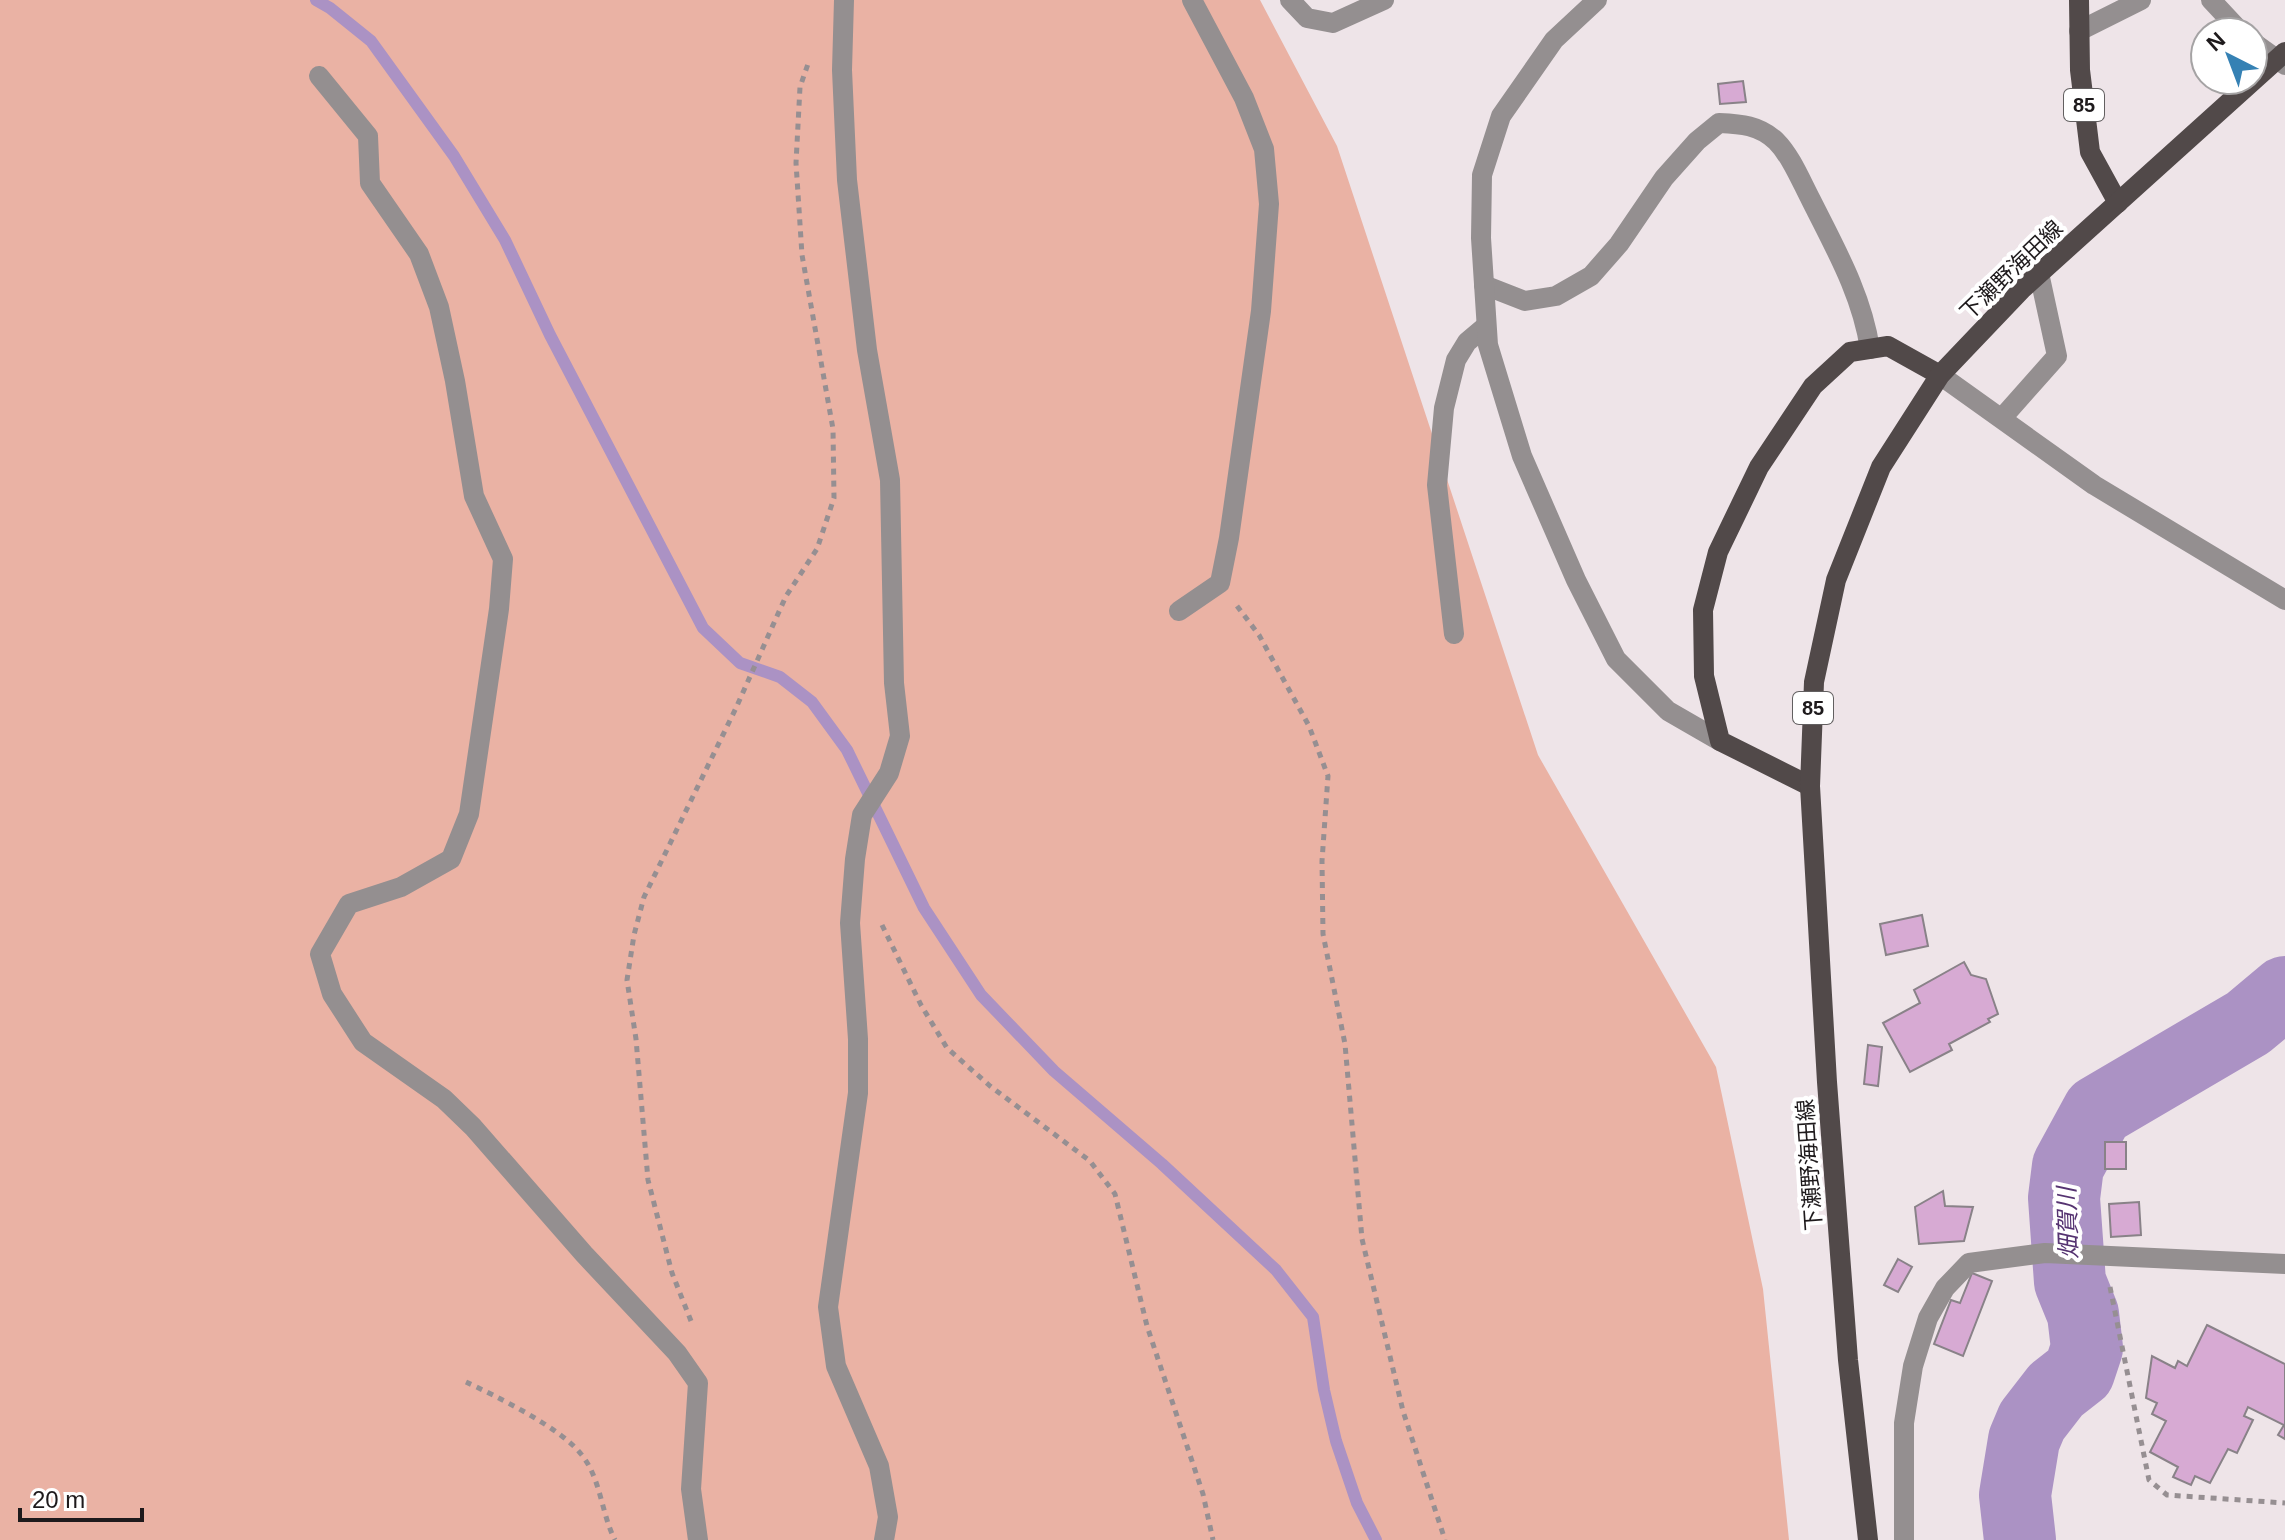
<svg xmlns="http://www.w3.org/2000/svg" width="2285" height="1540" font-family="Arial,'Noto Sans JP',sans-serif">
  <rect width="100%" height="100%" fill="#eee4e8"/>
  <path fill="#eab2a4" d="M0 0H1260L1337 146 1538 755 1716 1067 1763 1289 1789 1540H0Z"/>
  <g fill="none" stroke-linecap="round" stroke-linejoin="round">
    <path stroke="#ab92c4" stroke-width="12" d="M316 0 330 8 371 41 454 156 505 240 550 335 703 628 740 663 780 677 812 702 847 750 924 908 981 995 1054 1071 1162 1164 1276 1270 1313 1317 1324 1390 1336 1441 1357 1503 1376 1540"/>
    <path stroke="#ab92c4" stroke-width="72" d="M2020 1540 2015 1495 2024 1440 2032 1421 2056 1390 2079 1372 2087 1348 2083 1314 2070 1282 2064 1198 2068 1166 2098 1111 2248 1023 2285 992"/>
  </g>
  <g fill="#d7aad3" stroke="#898288" stroke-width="2">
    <path d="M1743 81 1746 102 1720 104 1718 84Z"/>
    <path d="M1922 915 1928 946 1886 955 1880 924Z"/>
    <path d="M1964 962 1971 975 1986 979 1998 1014 1988 1019 1990 1022 1949 1044 1952 1050 1910 1072 1883 1023 1920 1003 1914 990Z"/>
    <path d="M1868 1045 1882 1047 1878 1086 1864 1084Z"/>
    <rect x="2105" y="1142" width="21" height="27"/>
    <path d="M1943 1191 1945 1206 1973 1207 1964 1241 1919 1244 1915 1207Z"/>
    <path d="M2139 1202 2141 1235 2111 1237 2109 1204Z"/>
    <path d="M1898 1259 1912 1267 1898 1292 1884 1285Z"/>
    <path d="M1972 1273 1992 1281 1963 1356 1934 1344 1951 1300 1960 1303Z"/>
    <path d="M2207 1325 2285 1364V1439L2278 1435 2284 1425 2248 1407 2244 1416 2253 1420 2237 1453 2228 1449 2210 1483 2195 1476 2191 1485 2173 1477 2178 1467 2150 1452 2166 1421 2152 1414 2157 1403 2146 1398 2152 1356 2175 1368 2178 1361 2187 1366Z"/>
  </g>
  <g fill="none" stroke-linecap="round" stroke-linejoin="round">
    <g stroke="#968f92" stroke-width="5" stroke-dasharray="6 6" stroke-linecap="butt">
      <path d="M1237 606 1259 635 1309 726 1328 776 1322 861 1323 934 1345 1044 1362 1239 1403 1411 1445 1540"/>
      <path d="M882 925 921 1005 947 1048 990 1086 1090 1161 1115 1194 1147 1326 1203 1494 1213 1540"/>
      <path d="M2110 1287 2149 1480 2167 1495 2285 1503"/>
      <path d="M691 1321 672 1273 648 1180 636 1039 627 980 634 935 644 897 736 708 786 596 817 549 834 498 833 429 802 255 796 163 800 87 809 61"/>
      <path d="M466 1382C496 1396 561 1428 581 1454 601 1478 601 1513 615 1540"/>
    </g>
    <g stroke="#948f90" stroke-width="20">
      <path d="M844 0 842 70 847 180 867 350 890 480 894 683 900 736 889 773 862 815 855 859 850 923 858 1039V1093L828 1307 836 1366 879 1466 888 1517 884 1540"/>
      <path d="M2211 0 2241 32"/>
      <path d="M2079 31 2141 0"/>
      <path d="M2253 42 2285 65"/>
      <path d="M319 76 368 136 370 183 419 254 439 307 455 381 474 496 503 559 499 609 469 814 451 859 401 887 349 904 320 954 332 994 363 1042 444 1099 473 1127 584 1254 677 1353 698 1383 691 1489 698 1540"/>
      <path d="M1484 285 1525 301 1556 296 1591 276 1619 244 1664 178 1697 141 1719 123C1741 124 1759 125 1776 141 1791 156 1801 181 1811 200 1835 248 1862 295 1870 349"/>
      <path d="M2002 418 2057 356 2039 273"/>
      <path d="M1179 611 1220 583 1229 538 1261 311 1269 204 1264 149 1244 98 1192 0"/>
      <path d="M1454 634 1437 485 1444 408 1456 360 1467 342 1486 326"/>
    </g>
    <g stroke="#948f90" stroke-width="20">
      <path d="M1290 0 1307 18 1333 23 1384 0"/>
      <path d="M1597 0 1554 40 1501 116 1482 175 1481 238 1488 345 1522 456 1576 580 1616 659 1668 711 1720 741"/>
      <path d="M1940 375 2094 485 2285 600"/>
      <path d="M1904 1540V1423L1913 1366 1928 1318 1945 1288 1969 1263 2045 1253 2285 1264"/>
    </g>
    <g stroke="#514949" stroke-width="20">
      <path d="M2079 0 2080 70 2090 152 2118 203"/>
      <path d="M1810 786 1720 741 1704 676 1703 610 1718 552 1759 467 1813 386 1850 352 1888 346 1940 375"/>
      <path d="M1868 1540 1848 1360 1827 1082 1810 786 1814 682 1836 580 1881 467 1940 375 2022 289 2285 52"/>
    </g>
  </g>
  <g text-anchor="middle" stroke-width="8" stroke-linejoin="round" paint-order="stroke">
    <g fill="#fff" stroke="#625f60" stroke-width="2">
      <rect x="2064" y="89" width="40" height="32" rx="6"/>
      <rect x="1793" y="692" width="40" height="32" rx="6"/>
    </g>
    <g font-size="20" font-weight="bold" fill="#1e1a1c">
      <text x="2084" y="112">85</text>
      <text x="1813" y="715">85</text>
    </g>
    <g font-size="22" fill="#1e1a1c" stroke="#fff">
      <text transform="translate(2011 270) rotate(-44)" y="8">下瀬野海田線</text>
      <text transform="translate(1809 1165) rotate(-94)" y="8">下瀬野海田線</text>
    </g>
    <g font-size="24" font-style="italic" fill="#553371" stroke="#fff">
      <text transform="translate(2068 1223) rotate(-92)" y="8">畑賀川</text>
    </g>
  </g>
  <g transform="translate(2229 56) rotate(318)"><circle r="38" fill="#ffffff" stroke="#a5a3a4" stroke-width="2"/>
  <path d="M0-6L14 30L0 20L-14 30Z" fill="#3581b4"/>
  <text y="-12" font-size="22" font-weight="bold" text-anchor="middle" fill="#1e1a1c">N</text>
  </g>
  <path d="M20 1508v12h122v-12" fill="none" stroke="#1e1a1c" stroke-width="4"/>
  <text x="32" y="1508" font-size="24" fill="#1e1a1c" stroke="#ffffff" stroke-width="6" paint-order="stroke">20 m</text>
</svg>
